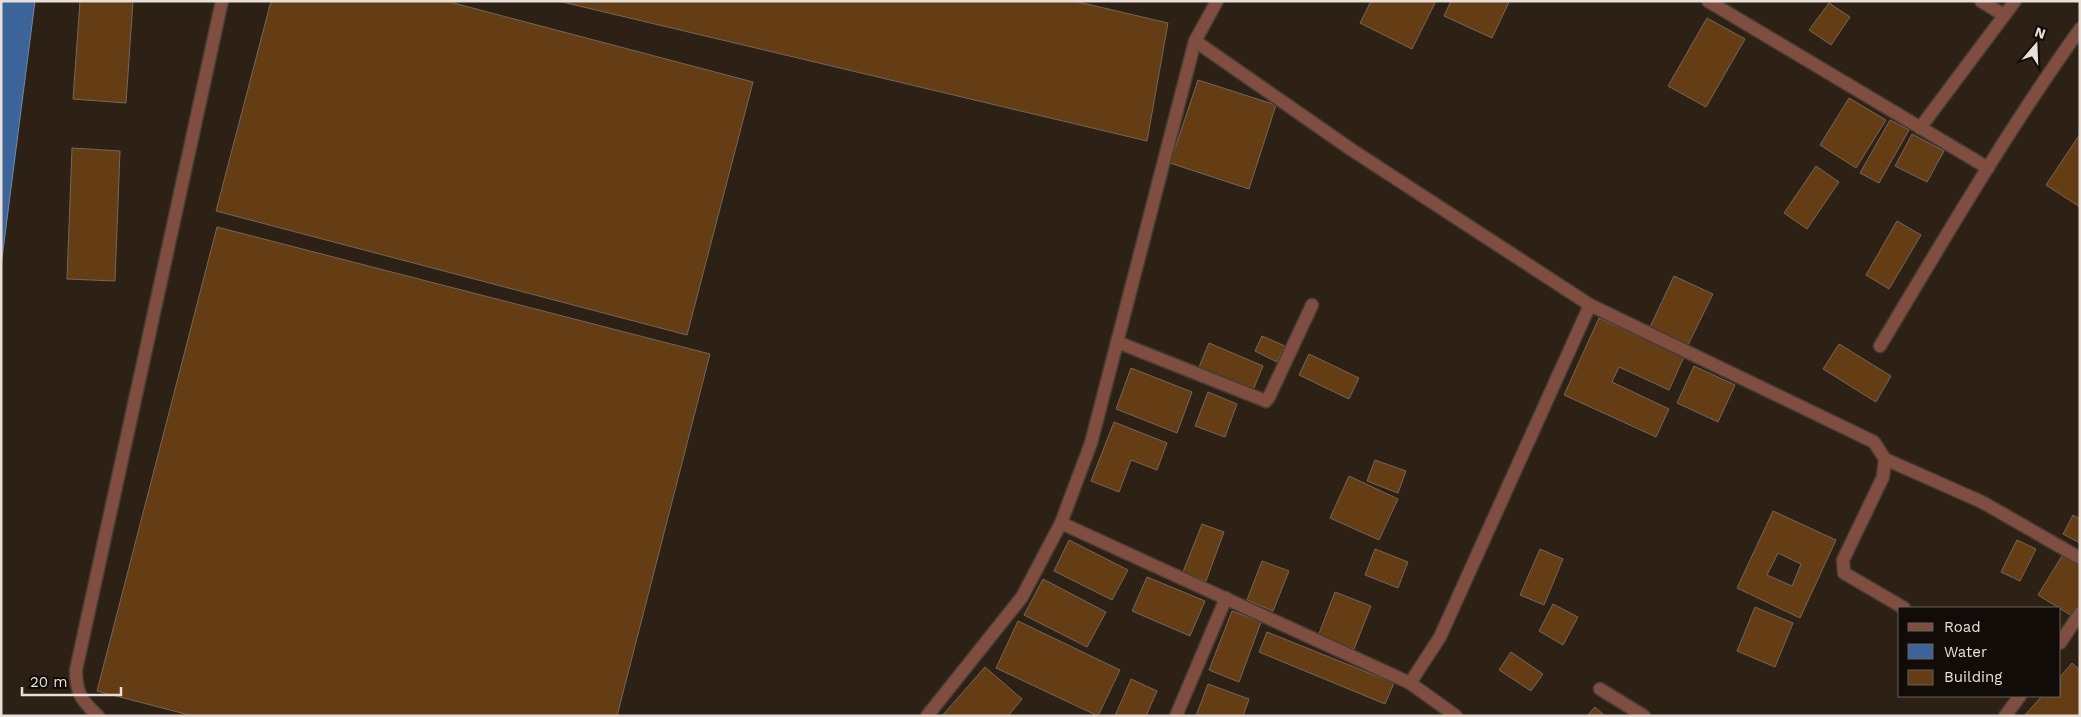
<svg xmlns="http://www.w3.org/2000/svg" width="2081" height="717" font-family="'Work Sans',sans-serif">
  <rect width="100%" height="100%" fill="#2d2116"/>
  <path fill="#3c6498" stroke="#6f89ab" d="M1 1H35L1 266Z"/>
  <g fill="#643d15" stroke="#75665a" fill-rule="evenodd">
    <path d="M80 1H133L126 103 73 99Z"/>
    <path d="M271 1H446L753 82 687 335 216 211Z"/>
    <path d="M558 1H1074L1168 23 1147 141Z"/>
    <path d="M1371 1H1436L1412 49 1360 23Z"/>
    <path d="M1451 1H1508L1509 2 1492 38 1444 16Z"/>
    <path d="M1829 3 1850 17 1831 45 1809 30Z"/>
    <path d="M1707 18 1745 39 1706 107 1668 86Z"/>
    <path d="M1198 80 1276 105 1249 189 1170 163Z"/>
    <path d="M1849 98 1886 120 1856 168 1820 145Z"/>
    <path d="M1890 120 1909 130 1879 183 1860 173Z"/>
    <path d="M1912 134 1944 151 1927 182 1895 166Z"/>
    <path d="M2080 134V207L2046 185Z"/>
    <path d="M72 148 120 151 115 281 67 279Z"/>
    <path d="M1816 166 1839 182 1807 229 1784 213Z"/>
    <path d="M1897 221 1921 235 1889 289 1866 275Z"/>
    <path d="M217 227 710 354 617 716H193L97 691Z"/>
    <path d="M1674 276 1713 294 1688 345 1650 327Z"/>
    <path d="M1599 318 1684 357 1669 390 1619 367 1612 382 1669 409 1656 437 1564 395Z"/>
    <path d="M1262 336 1285 346 1277 362 1255 351Z"/>
    <path d="M1209 343 1263 366 1253 390 1199 367Z"/>
    <path d="M1839 344 1891 376 1876 402 1823 369Z"/>
    <path d="M1309 354 1359 378 1349 399 1299 375Z"/>
    <path d="M1694 366 1735 385 1718 422 1677 403Z"/>
    <path d="M1131 368 1192 392 1177 433 1116 409Z"/>
    <path d="M1208 392 1237 404 1225 437 1195 426Z"/>
    <path d="M1114 422 1167 443 1157 470 1131 460 1119 492 1091 481Z"/>
    <path d="M1375 460 1406 471 1398 493 1367 481Z"/>
    <path d="M1349 476 1398 499 1379 540 1330 518Z"/>
    <path d="M1773 511 1836 540 1800 618 1737 588ZM1778 553 1801 564 1792 586 1767 575Z"/>
    <path d="M2073 515 2080 519V543L2063 534Z"/>
    <path d="M1202 524 1224 532 1206 581 1183 572Z"/>
    <path d="M1069 540 1128 570 1112 600 1054 571Z"/>
    <path d="M2017 540 2036 549 2020 581 2001 572Z"/>
    <path d="M1375 549 1408 562 1398 588 1365 575Z"/>
    <path d="M1540 549 1563 559 1544 605 1520 595Z"/>
    <path d="M2062 556 2080 566V602L2072 616 2038 595Z"/>
    <path d="M1262 561 1289 571 1273 611 1247 600Z"/>
    <path d="M1147 577 1205 601 1190 636 1132 611Z"/>
    <path d="M1043 579 1106 612 1087 647 1024 615Z"/>
    <path d="M1335 592 1371 606 1354 649 1318 636Z"/>
    <path d="M1553 604 1578 617 1563 645 1539 631Z"/>
    <path d="M1755 607 1793 623 1775 667 1737 651Z"/>
    <path d="M1232 611 1261 622 1239 682 1209 670Z"/>
    <path d="M1018 621 1120 670 1098 716 996 668Z"/>
    <path d="M1267 632 1394 683 1385 704 1259 652Z"/>
    <path d="M1511 652 1543 674 1531 691 1499 670Z"/>
    <path d="M2072 663 2080 670V716H2024L2042 696H2060V677Z"/>
    <path d="M985 667 1022 699 1008 716H942Z"/>
    <path d="M1131 679 1157 691 1146 716H1115Z"/>
    <path d="M1208 684 1249 699 1243 716H1196Z"/>
    <path d="M1595 707 1605 716H1587Z"/>
  </g>
  <g fill="none" stroke-linecap="round" stroke-linejoin="round">
    <g stroke="#473c31" stroke-width="15">
      <path id="service" d="M98 716C81 700 76 693 76 670L222 1"/>
    </g>
    <g stroke="#473c31" stroke-width="15">
      <g id="minor">
        <path d="M1708 1 1988 168"/>
        <path d="M1981 1 2004 15"/>
        <path d="M1195 41 1352 150 1590 305 1874 442 1885 459 1883 477 1843 560 1844 573 1904 608"/>
        <path d="M1920 128 2015 1"/>
        <path d="M1117 342 1266 401 1269 397 1312 305"/>
        <path d="M1880 346C1944 239 2007 131 2080 29"/>
        <path d="M1885 459 1982 502 2080 558"/>
        <path d="M1061 523 1410 683 1440 637 1590 305"/>
        <path d="M2060 643 2080 613"/>
        <path d="M1410 683 1456 716"/>
        <path d="M1600 689 1644 716"/>
        <path d="M927 716 1022 597 1061 523 1091 443 1195 41 1217 1"/>
        <path d="M1176 716 1226 598"/>
        <path d="M2005 716 2020 696"/>
      </g>
    </g>
    <use href="#service" stroke="#7f4e40" stroke-width="12"/>
    <use href="#minor" stroke="#7f4e40" stroke-width="12"/>
  </g>
  <rect width="2081" height="717" fill="none" stroke="#e7dfd8" stroke-width="5"/>
  <rect x="1898" y="607" width="162" height="90" fill="#110c07" stroke="#67605b"/>
  <rect x="1908" y="623" width="25" height="8" fill="#7f4e40" stroke="#67605b"/>
  <text x="1944" y="632" font-size="15" fill="#e7dfd8">Road</text>
  <rect x="1908" y="644" width="25" height="15" fill="#3c6498" stroke="#67605b"/>
  <text x="1944" y="657" font-size="15" fill="#e7dfd8">Water</text>
  <rect x="1908" y="670" width="25" height="15" fill="#643d15" stroke="#67605b"/>
  <text x="1944" y="682" font-size="15" fill="#e7dfd8">Building</text>
  <g transform="translate(2036 45) rotate(19)" stroke="#110c07" stroke-width="4" paint-order="stroke">
  <path d="M0-4L9 19L0 12L-9 19Z" fill="#e7dfd8"/>
  <text y="-8" font-size="14" font-weight="bold" text-anchor="middle" fill="#e7dfd8">N</text>
  </g>
  <path d="M22 687v8h99v-8" fill="none" stroke="#e7dfd8" stroke-width="2.5"/>
  <text x="30" y="687" font-size="15" fill="#e7dfd8" stroke="#110c07" stroke-width="4" paint-order="stroke">20 m</text>
</svg>
